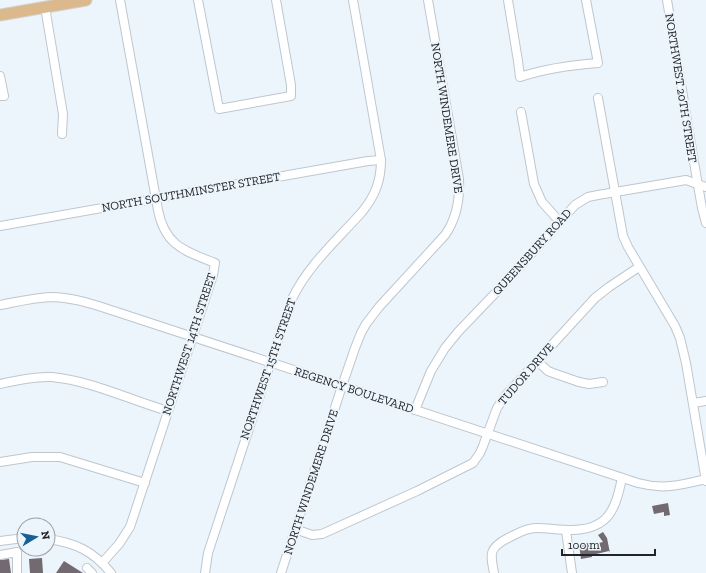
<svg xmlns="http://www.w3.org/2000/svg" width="706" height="573" font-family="'Zilla Slab',serif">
  <rect width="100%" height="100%" fill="#ecf4fc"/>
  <g fill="#726a70">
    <path d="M668 503 670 515 664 516V512L654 514 652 506Z"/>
    <path d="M603 532 607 538 610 553 609 551 592 555V557L581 559 579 544 589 543 590 545 603 542 598 535Z"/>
    <path d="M42 558 43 573H30L29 559Z"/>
    <path d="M9 559 11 573H0V560Z"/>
    <path d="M64 561 83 573H56Z"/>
  </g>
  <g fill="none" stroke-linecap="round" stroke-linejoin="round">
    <g stroke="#bec6ce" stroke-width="10">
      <g id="minor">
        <path d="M198 0 219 109 291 96V85L276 0"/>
        <path d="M508 0 518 61 520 77C544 69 572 65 598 63L586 0"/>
        <path d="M667 0 695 168 702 208 706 223"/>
        <path d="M45 7 63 114 62 134"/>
        <path d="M0 76 4 96H0"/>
        <path d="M598 98 623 236 628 247 675 326 680 338 686 363 706 481"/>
        <path d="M521 112 534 184 542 202 560 222"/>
        <path d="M0 226 368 161 381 160"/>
        <path d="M0 305C16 302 33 298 50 297 73 297 95 305 117 312L638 483C664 490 681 485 706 479"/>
        <path d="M537 361 548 371 553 373 579 382 589 384 603 382"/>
        <path d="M0 384C17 380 35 376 52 377 92 381 130 400 168 411"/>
        <path d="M693 403 706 401"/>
        <path d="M415 410 431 371 445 348 458 332 504 284 575 205 588 197 598 195 686 180 706 187"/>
        <path d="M0 462 32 457H60L145 483"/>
        <path d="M295 529 312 535 322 534 417 491 473 463 480 453 483 446 497 408 506 395 595 298 609 287 639 267"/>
        <path d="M566 531 572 573"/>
        <path d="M48 539C76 543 93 551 111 573"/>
        <path d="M0 541 24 538"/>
        <path d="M0 555 17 552V573"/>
        <path d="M102 563 119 544 130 527 213 275 215 263C185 251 165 246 158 210L120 0"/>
        <path d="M87 568 92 573"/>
        <path d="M205 573 208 553 291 301C307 266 337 240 362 212 375 196 381 181 381 160L353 0"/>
        <path d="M281 573 342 386 355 348 361 333 366 324 379 307 445 235C457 218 460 200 459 179L428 0"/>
        <path d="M494 573C490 553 489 548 508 538 517 534 525 528 536 528 558 528 585 536 604 520 615 511 619 492 622 478"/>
      </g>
    </g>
    <g stroke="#d3d3d4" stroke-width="13">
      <path id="major" d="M0 15 86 0"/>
    </g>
    <use href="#minor" stroke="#fff" stroke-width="8"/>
    <use href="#major" stroke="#dcb98d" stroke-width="11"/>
  </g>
  <g text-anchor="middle" stroke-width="4" stroke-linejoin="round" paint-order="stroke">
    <g font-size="12" fill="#222528" stroke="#ecf4fc">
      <text transform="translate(681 88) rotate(81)" y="4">NORTHWEST 20TH STREET</text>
      <text transform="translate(447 118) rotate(81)" y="4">NORTH WINDEMERE DRIVE</text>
      <text transform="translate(191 192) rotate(-10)" y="4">NORTH SOUTHMINSTER STREET</text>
      <text transform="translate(532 252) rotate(-48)" y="4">QUEENSBURY ROAD</text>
      <text transform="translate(189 344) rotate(-72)" y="4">NORTHWEST 14TH STREET</text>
      <text transform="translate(268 369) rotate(-71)" y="4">NORTHWEST 15TH STREET</text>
      <text transform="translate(526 374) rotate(-49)" y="4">TUDOR DRIVE</text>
      <text transform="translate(354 390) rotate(18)" y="4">REGENCY BOULEVARD</text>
      <text transform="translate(311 482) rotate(-72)" y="4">NORTH WINDEMERE DRIVE</text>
    </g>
  </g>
  <g transform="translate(36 537) rotate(80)"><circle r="19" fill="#ecf4fc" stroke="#9ba1a7"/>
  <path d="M0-3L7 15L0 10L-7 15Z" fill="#185f93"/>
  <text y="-6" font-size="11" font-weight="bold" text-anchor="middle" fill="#222528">N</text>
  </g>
  <path d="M562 549v6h93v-6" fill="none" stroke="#222528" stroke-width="2"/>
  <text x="568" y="549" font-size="12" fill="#222528" stroke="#ecf4fc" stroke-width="3" paint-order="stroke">100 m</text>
</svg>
